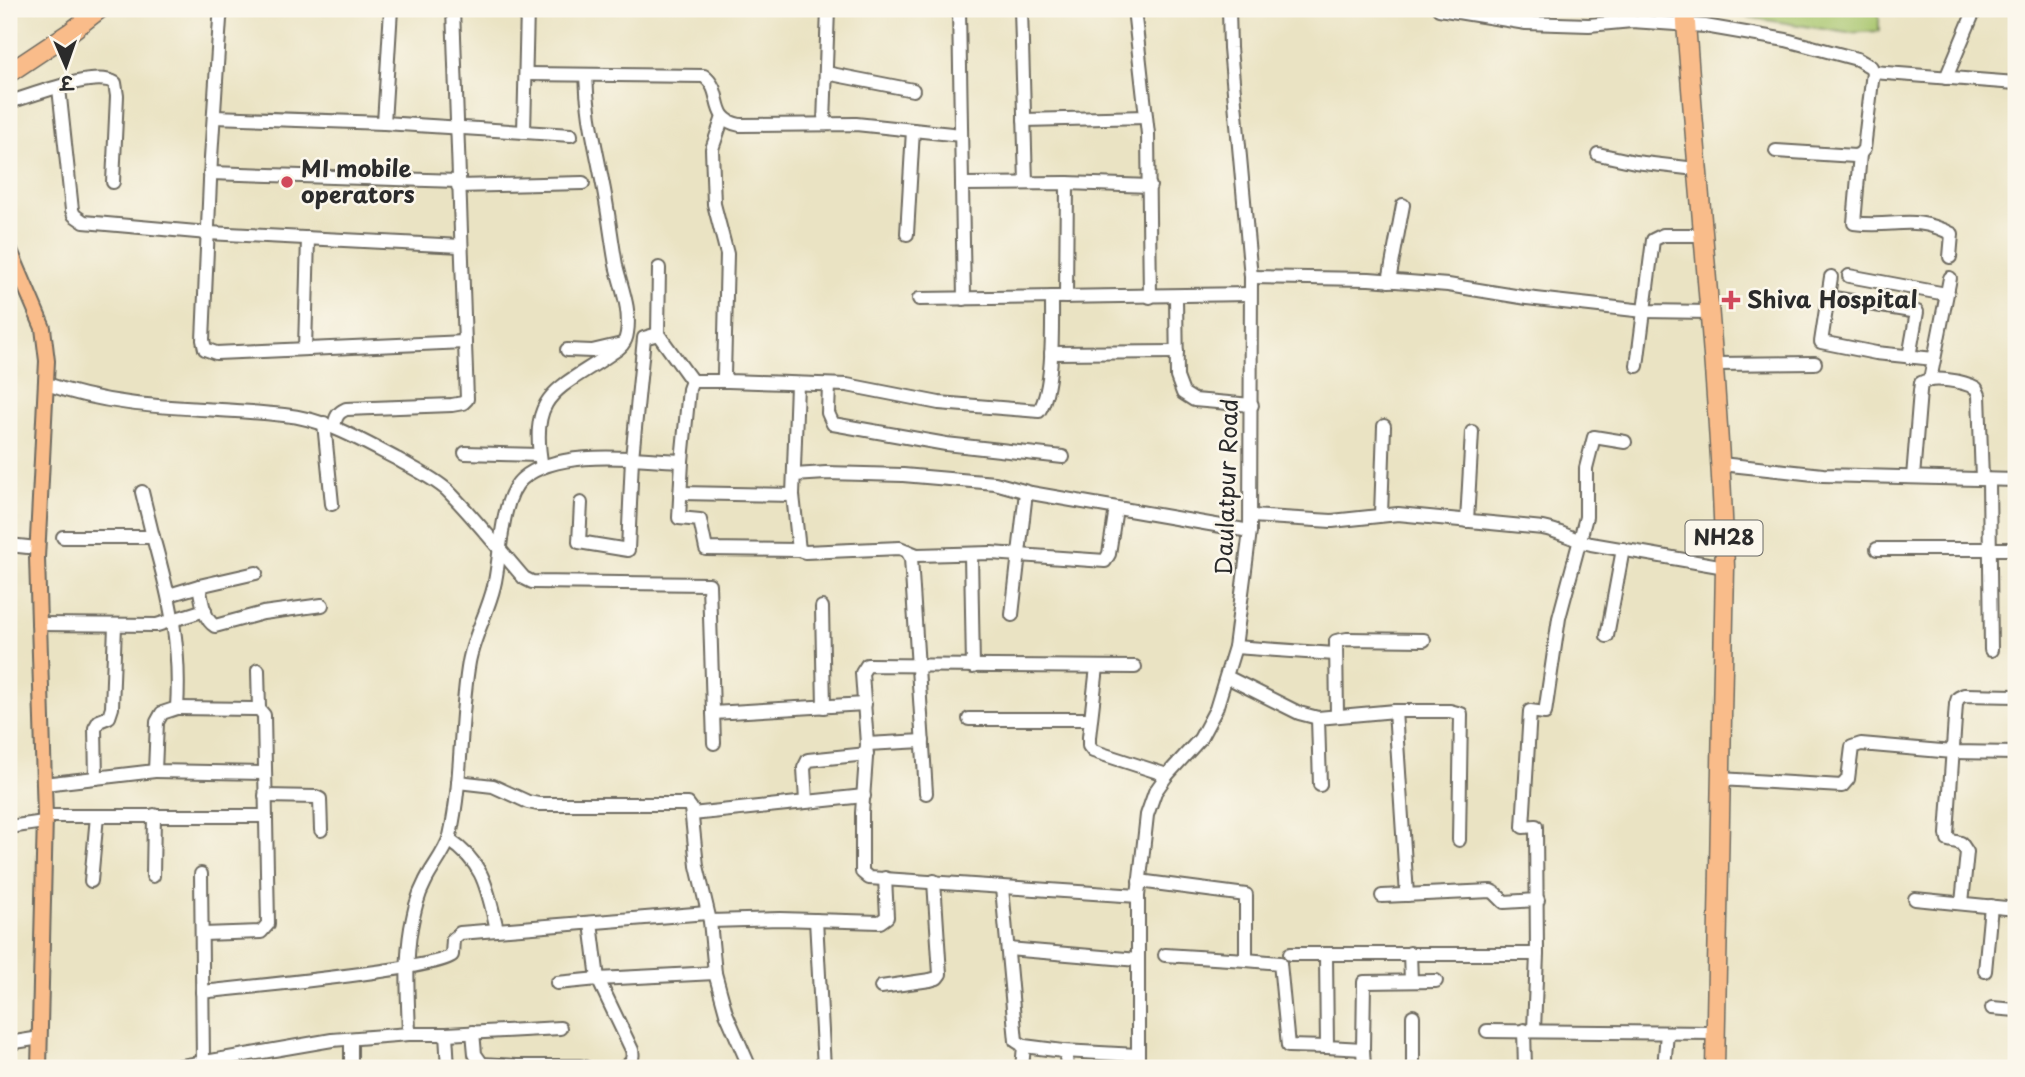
<svg xmlns="http://www.w3.org/2000/svg" width="2025" height="1077" font-family="'Playpen Sans','Playpen Sans Deva',sans-serif">
  <rect width="100%" height="100%" fill="#fbf7ec"/>
  <filter id="ink" filterUnits="userSpaceOnUse"><feTurbulence type="fractalNoise" baseFrequency=".0143" numOctaves="2"/><feDisplacementMap in="SourceGraphic" scale="14" xChannelSelector="R" yChannelSelector="G"/><feConvolveMatrix kernelMatrix="1 2 1 2 8 2 1 2 1" color-interpolation-filters="sRGB"/></filter>
  <filter id="wash" filterUnits="userSpaceOnUse"><feTurbulence type="fractalNoise" baseFrequency=".00686" numOctaves="4" result="noise"/><feDisplacementMap in="SourceGraphic" scale="28" xChannelSelector="R" yChannelSelector="G"/><feGaussianBlur stdDeviation="1.57" result="paint"/><feColorMatrix in="noise" values="0 0 0 0 0 0 0 0 0 0 0 0 0 0 0 0 0 1.4 0 .05"/><feComposite in="paint" operator="in"/></filter>
  <g filter="url(#wash)">
    <rect width="100%" height="100%" fill="#eae3c3"/>
    <path fill="#a7c56c" stroke="#69784c" stroke-width="2" d="M1710 9H1879V31L1848 33 1710 11Z"/>
  </g>
  <g filter="url(#ink)">
    <g fill="none" stroke-linecap="round" stroke-linejoin="round">
      <g stroke="#6e6b60" stroke-width="16">
        <g id="minor">
          <path d="M223 9 220 19 211 158 203 340 205 349 216 353 465 342"/>
          <path d="M959 9 964 299"/>
          <path d="M1021 9 1026 183"/>
          <path d="M1134 9 1148 134 1150 297"/>
          <path d="M1439 9 1526 23 1589 25 1632 21 1705 26 1786 40 1857 59 1871 67 1873 72 1864 149 1860 154 1855 156 1776 151"/>
          <path d="M1873 72 2016 83"/>
          <path d="M826 73 913 90"/>
          <path d="M526 74 704 76C725 92 708 119 740 125L856 124 961 135"/>
          <path d="M1946 78 1975 9"/>
          <path d="M59 88 72 210 74 215 84 222 208 233 461 246"/>
          <path d="M9 102C32 96 95 70 115 83L117 96 113 182"/>
          <path d="M214 117 384 123 571 135"/>
          <path d="M723 117 712 149 714 204 727 254 724 375 728 381 847 385 939 403 1039 411C1054 389 1052 325 1052 297"/>
          <path d="M1024 120 1146 117"/>
          <path d="M384 123 391 9"/>
          <path d="M824 123 828 9"/>
          <path d="M524 132 527 9"/>
          <path d="M1598 154 1635 162 1696 169"/>
          <path d="M1860 154 1854 223C1893 229 1912 213 1952 234L1950 257"/>
          <path d="M210 173 458 181"/>
          <path d="M962 184 1067 183 1150 186"/>
          <path d="M458 186 583 183"/>
          <path d="M907 234 913 130"/>
          <path d="M659 268 658 334 692 381"/>
          <path d="M1849 276 1946 294"/>
          <path d="M1251 277 1369 279 1448 285 1527 298 1644 311 1710 312"/>
          <path d="M1831 277 1821 342 1876 353 1934 359"/>
          <path d="M1389 281 1403 205"/>
          <path d="M1176 296 1177 377 1183 393 1194 400 1252 405"/>
          <path d="M1066 297 1067 183"/>
          <path d="M1828 297 1917 312 1909 357"/>
          <path d="M919 299 1250 294"/>
          <path d="M305 349 308 238"/>
          <path d="M567 350 592 351 622 344"/>
          <path d="M1051 353 1177 352"/>
          <path d="M1714 364 1815 363"/>
          <path d="M1637 366 1653 240 1663 235H1703"/>
          <path d="M1930 380 1950 278"/>
          <path d="M47 384C124 412 204 406 284 415 326 419 360 440 397 459 414 469 432 477 447 490 474 517 499 549 524 578L532 582 709 584 714 743"/>
          <path d="M797 384 793 495 799 550 805 552 900 548 907 551 911 558 926 793"/>
          <path d="M829 385 828 413 833 424 946 444 1063 457"/>
          <path d="M324 423 332 504"/>
          <path d="M334 426C336 417 337 413 346 409L452 405 463 403 467 399 453 9"/>
          <path d="M465 453 539 455"/>
          <path d="M682 461 679 518 700 520 706 549 800 550"/>
          <path d="M1721 464 1823 475 2016 480"/>
          <path d="M542 467C528 392 559 390 612 353 620 348 626 343 627 333 631 309 621 287 616 265 611 237 608 208 602 180 595 143 587 114 586 75"/>
          <path d="M794 475 826 473 903 475 995 483 1031 493 1250 531"/>
          <path d="M1913 477 1920 391 1921 383C1934 376 1963 381 1976 388L1979 395 1982 479"/>
          <path d="M1989 480 1991 650"/>
          <path d="M142 492 153 537"/>
          <path d="M680 493 793 495"/>
          <path d="M581 503 579 542 628 550 632 458 644 338 658 334"/>
          <path d="M1381 515 1384 426"/>
          <path d="M1251 516 1332 521 1398 514 1543 528C1560 531 1574 540 1591 544L1725 567"/>
          <path d="M1467 521 1472 432"/>
          <path d="M63 537H153C170 598 181 645 177 708L162 713 157 722 155 771 265 773"/>
          <path d="M9 545 37 548"/>
          <path d="M1877 549H2016"/>
          <path d="M907 551 917 555 991 553 1105 561 1109 554 1116 508"/>
          <path d="M971 555 973 667"/>
          <path d="M199 586C202 599 203 619 215 626L263 613 322 605"/>
          <path d="M169 595 199 586 256 573"/>
          <path d="M822 607 824 707"/>
          <path d="M1012 615 1026 492"/>
          <path d="M38 624 157 625 205 610"/>
          <path d="M1607 636 1623 549"/>
          <path d="M1235 647 1335 654"/>
          <path d="M1097 667 1089 737V746L1093 751 1167 775"/>
          <path d="M1135 667 867 665 862 673 867 744 862 813V872L869 878 1138 896"/>
          <path d="M258 670 259 709"/>
          <path d="M1227 677 1299 713 1318 718 1395 711H1450L1461 714 1459 840"/>
          <path d="M177 708 253 709H259L264 715 268 924 261 932 203 934"/>
          <path d="M1395 711 1407 895"/>
          <path d="M713 713 865 704"/>
          <path d="M1337 715 1336 641 1347 639 1424 640"/>
          <path d="M1318 718 1320 785"/>
          <path d="M969 719H1091"/>
          <path d="M867 744 923 741"/>
          <path d="M96 778 95 728 99 721 109 717 112 708 115 625"/>
          <path d="M1720 779 1842 786 1848 779 1852 747 1861 744 1953 752 2016 753"/>
          <path d="M458 782 493 786 528 802 538 804H688L691 808 697 866 710 921 715 973 726 1013 750 1068"/>
          <path d="M44 784 155 771"/>
          <path d="M265 796 316 797 320 799 321 830"/>
          <path d="M806 801 804 768 808 760 867 754"/>
          <path d="M692 814 864 796"/>
          <path d="M45 816H264"/>
          <path d="M9 827 44 822"/>
          <path d="M449 840C485 864 487 889 497 929"/>
          <path d="M201 874 203 1061"/>
          <path d="M153 876 154 815"/>
          <path d="M91 881 97 816"/>
          <path d="M1139 881 1246 895V960L1280 963 1288 1046 1327 1047"/>
          <path d="M1002 888 1016 1041 1024 1046 1063 1051 1066 1056 1067 1068"/>
          <path d="M1382 896 1491 891 1495 893 1504 902 1538 900"/>
          <path d="M1915 899 2016 909"/>
          <path d="M1962 903 1967 852 1961 843 1948 840 1947 834 1956 704 1958 698 1964 695 2016 696"/>
          <path d="M816 920 824 1068"/>
          <path d="M710 921 780 919 880 922 887 917 885 878"/>
          <path d="M591 923 598 979 632 1050C634 1060 631 1063 623 1068"/>
          <path d="M1008 949 1138 960"/>
          <path d="M1410 953 1411 981"/>
          <path d="M1290 954H1537"/>
          <path d="M1326 954 1327 1047 1363 1049 1364 1068"/>
          <path d="M1165 955 1246 960"/>
          <path d="M1985 971 1991 906"/>
          <path d="M557 983 598 979 715 973"/>
          <path d="M881 987 930 980 937 978 940 974 934 881"/>
          <path d="M202 992C236 988 439 969 452 955L453 939 460 933 707 913"/>
          <path d="M1992 1008 2016 1010"/>
          <path d="M1413 1016V1068"/>
          <path d="M1524 1030 1525 1068"/>
          <path d="M1534 1030 1537 954 1536 826 1523 827 1530 711 1545 713 1559 618 1586 517V468L1594 437 1625 442"/>
          <path d="M1487 1031 1716 1033"/>
          <path d="M473 1032 475 1054 482 1064 517 1066H580L587 1068"/>
          <path d="M409 1034C408 998 405 963 411 928 414 912 417 897 425 882 432 867 445 853 450 836 463 778 459 719 469 662 474 635 488 612 494 586 501 559 500 498 522 479 558 448 636 459 682 461L689 389 692 381H728"/>
          <path d="M446 1034 448 1068"/>
          <path d="M9 1043 40 1038"/>
          <path d="M1363 1049 1364 982 1436 981"/>
          <path d="M1063 1051 1137 1055"/>
          <path d="M170 1068 332 1040 409 1034H446L560 1028"/>
          <path d="M351 1068V1039"/>
          <path d="M1022 1068 1024 1046"/>
          <path d="M1138 1068V896L1147 815 1155 792 1167 775 1200 739 1216 709 1235 647 1250 531 1251 277 1230 48 1229 9"/>
          <path d="M1664 1068 1667 1033"/>
        </g>
      </g>
      <g stroke="#6e6b60" stroke-width="18">
        <path id="major" d="M9 248 43 328 47 361 37 558 45 816 39 1068"/>
      </g>
      <g stroke="#6e6b60" stroke-width="21">
        <g id="highway">
          <path d="M1685 9C1698 195 1719 380 1725 567L1715 1068"/>
          <path d="M9 73 69 33 100 9"/>
        </g>
      </g>
      <use href="#minor" stroke="#fff" stroke-width="12"/>
      <use href="#major" stroke="#f9bc8a" stroke-width="14"/>
      <use href="#highway" stroke="#f9bc8a" stroke-width="18"/>
    </g>
  </g>
  <g fill="#d1495b" stroke="#fbf7ec" stroke-width="2.5">
    <circle cx="287" cy="182" r="7"/>
    <path d="M1727.5 289.5h7v7h7v7h-7v7h-7v-7h-7v-7h7z"/>
  </g>
  <g text-anchor="middle" stroke-width="5" stroke-linejoin="round" paint-order="stroke">
    <rect fill="#fbf7ec" stroke="#696865" stroke-width="2" x="1685.5" y="520.5" width="77" height="35" rx="5"/>
    <g font-size="21" font-weight="bold" fill="#2b2b2b">
      <text x="1724" y="545">NH28</text>
    </g>
    <g font-size="23" font-weight="bold" fill="#2b2b2b" stroke="#fbf7ec" text-anchor="start">
      <text x="301" y="177">MI mobile<tspan x="301" dy="26">operators</tspan></text>
      <text x="1747" y="308">Shiva Hospital</text>
    </g>
    <g font-size="23" fill="#2b2b2b" stroke="#fbf7ec">
      <text transform="translate(1227 487) rotate(-88)" y="8">Daulatpur Road</text>
    </g>
  </g>
  <rect width="2025" height="1077" fill="none" stroke="#fbf7ec" stroke-width="35"/>
  <g transform="translate(66 66) rotate(178)" stroke="#fbf7ec" stroke-width="5" paint-order="stroke">
  <path d="M0-5L12 26L0 18L-12 26Z" fill="#2b2b2b"/>
  <text y="-10" font-size="19" font-weight="bold" text-anchor="middle" fill="#2b2b2b">उ</text>
  </g>
</svg>
